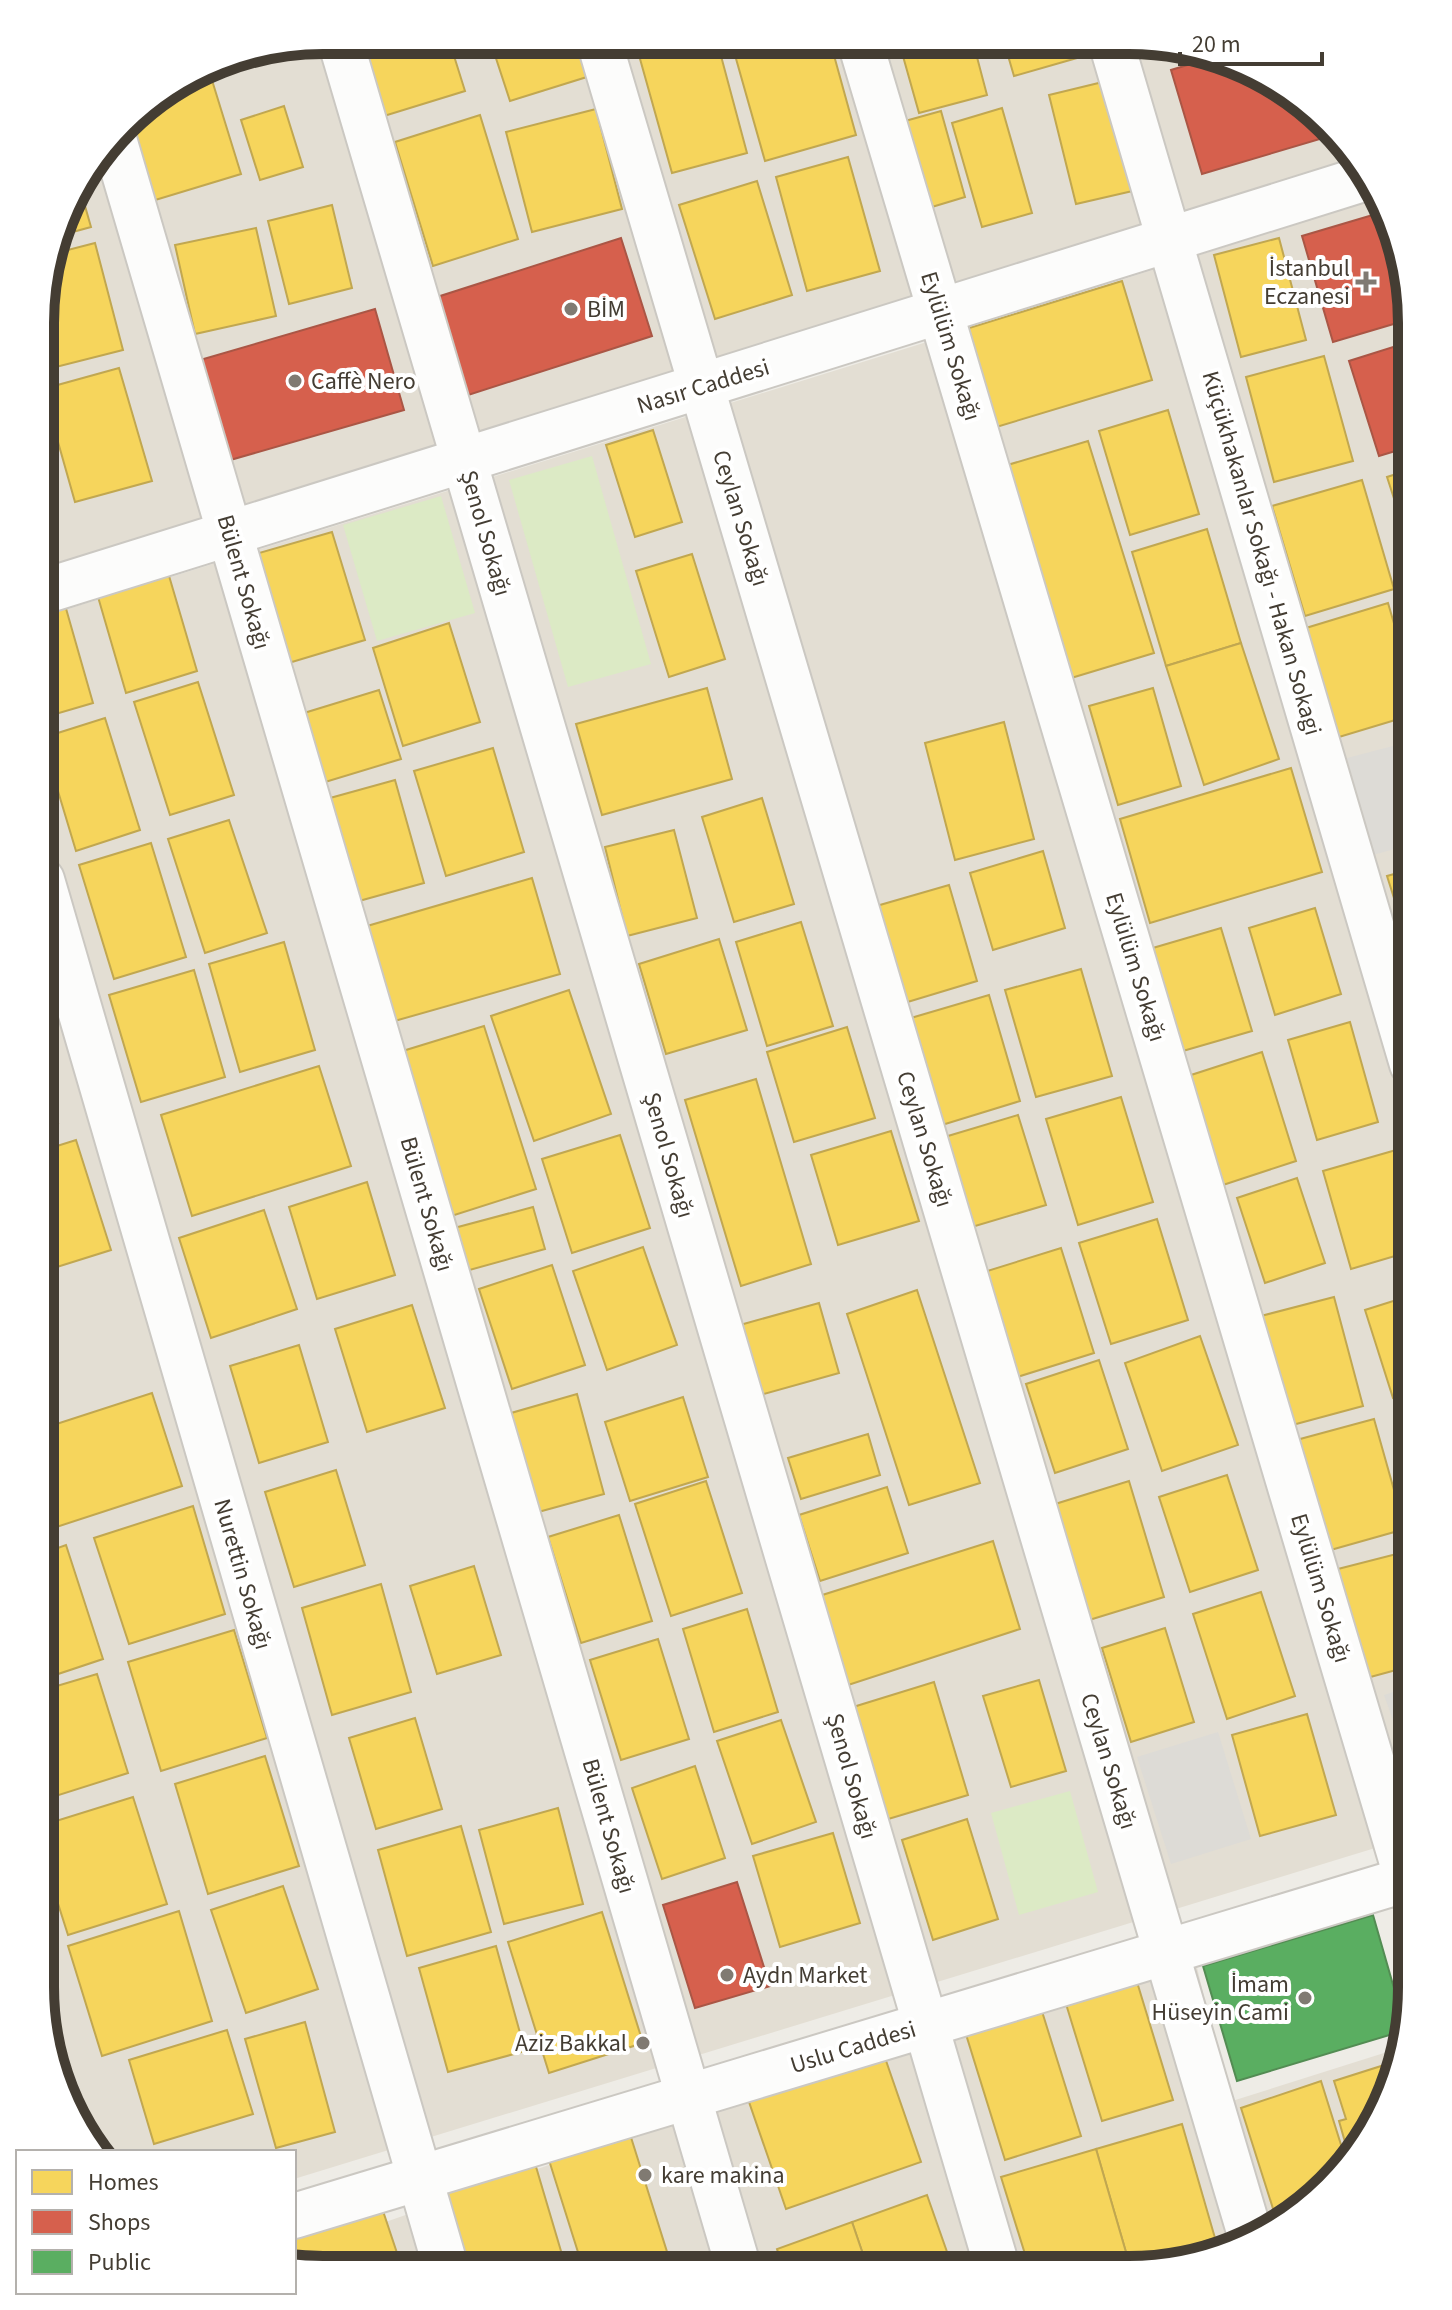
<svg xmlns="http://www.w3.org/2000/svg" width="1452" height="2310" font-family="'Source Sans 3',sans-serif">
  <rect width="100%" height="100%" fill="#eeece6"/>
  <g fill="#e3ded3">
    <path d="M323 40 1167 42 1302 99 1349 161 478 434 42 568V286L69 197 136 110 215 61Z"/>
    <path d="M1378 198 1391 215 1412 323 1411 1837 294 2179V2152H105L61 2095 40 1987 42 617 914 346Z"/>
    <path d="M1196 1963 1229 2102 1403 2047 1397 2079 1354 2159 1237 2249 1130 2270 294 2268V2254L749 2095Z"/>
  </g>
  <g fill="#dceac5">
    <path d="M592 456 651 664 568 687 509 480Z"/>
    <path d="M441 496 475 613 377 641 343 525Z"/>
    <path d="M1070 1791 1098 1892 1019 1915 991 1813Z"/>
  </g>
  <g fill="#dddbd6">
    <path d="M1412 741V844L1373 855 1347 758Z"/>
    <path d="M1411 1686V1755L1406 1757 1384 1695Z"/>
    <path d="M1218 1732 1251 1839 1171 1864 1137 1757Z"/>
  </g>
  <g fill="#f6d55c" stroke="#c1a750" stroke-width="2">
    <path d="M361 40H449L465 91 384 116Z"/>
    <path d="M490 40 579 41 590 76 510 101Z"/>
    <path d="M635 41H717L747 153 672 173Z"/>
    <path d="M731 41H830L856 135 765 161Z"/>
    <path d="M899 42H973L987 95 919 113Z"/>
    <path d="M1004 42H1073L1077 58 1014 76Z"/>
    <path d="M211 77 241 174 152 201 128 121 136 110 170 89Z"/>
    <path d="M1111 80 1137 190 1076 204 1049 95Z"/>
    <path d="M284 106 303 167 260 180 241 120Z"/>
    <path d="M1002 108 1032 213 982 227 952 123Z"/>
    <path d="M596 109 622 209 532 232 506 132Z"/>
    <path d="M941 111 965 197 922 210 898 123Z"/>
    <path d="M480 115 518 239 433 266 395 142Z"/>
    <path d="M848 157 880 271 807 291 776 177Z"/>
    <path d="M757 181 792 295 715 319 679 205Z"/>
    <path d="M79 185 91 227 58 236 69 197Z"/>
    <path d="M332 205 352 288 289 304 268 221Z"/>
    <path d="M256 228 276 316 195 334 175 245Z"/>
    <path d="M1279 238 1306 340 1241 357 1214 255Z"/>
    <path d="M95 243 123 350 44 370 42 286 52 254Z"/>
    <path d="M1122 281 1152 380 983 431 953 333Z"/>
    <path d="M1324 356 1353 461 1274 482 1246 377Z"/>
    <path d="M119 368 152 481 75 502 43 389Z"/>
    <path d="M1168 410 1199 514 1130 535 1099 431Z"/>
    <path d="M653 430 682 522 635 537 606 445Z"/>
    <path d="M42 439 57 494 42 499Z"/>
    <path d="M1088 441 1154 653 1058 682 994 469Z"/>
    <path d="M1412 469V554L1387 477Z"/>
    <path d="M1362 480 1394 589 1305 616 1272 506Z"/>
    <path d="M1207 529 1241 643 1166 666 1132 552Z"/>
    <path d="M332 532 365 640 282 665 249 556Z"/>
    <path d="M692 554 725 659 669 677 636 571Z"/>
    <path d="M167 569 197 671 126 693 96 590Z"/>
    <path d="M61 591 93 703 42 718V597Z"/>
    <path d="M1388 603 1412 685V715L1339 737 1306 628Z"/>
    <path d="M449 623 480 722 403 746 373 648Z"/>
    <path d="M1241 643 1279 759 1204 785 1166 666Z"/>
    <path d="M198 682 234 795 170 815 134 702Z"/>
    <path d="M707 688 732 779 602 815 576 724Z"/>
    <path d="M1153 688 1181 786 1118 805 1089 706Z"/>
    <path d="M379 690 401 759 312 786 291 717Z"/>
    <path d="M105 718 140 830 76 851 42 738Z"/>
    <path d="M1004 722 1034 839 955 860 925 743Z"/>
    <path d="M493 748 524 852 446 876 414 771Z"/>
    <path d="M1291 768 1322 872 1150 923 1120 819Z"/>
    <path d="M395 780 424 883 341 906 312 803Z"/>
    <path d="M762 798 794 904 734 922 702 817Z"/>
    <path d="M229 820 267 933 205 953 168 839Z"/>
    <path d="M674 830 697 918 627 936 605 847Z"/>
    <path d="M151 843 186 957 114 979 79 865Z"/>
    <path d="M1043 851 1065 928 993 950 970 873Z"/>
    <path d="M1412 869V955L1387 876Z"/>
    <path d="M532 878 560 974 377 1026 350 931Z"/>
    <path d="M949 885 977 981 901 1004 873 907Z"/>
    <path d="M1315 908 1341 994 1275 1015 1249 928Z"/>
    <path d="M801 922 833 1026 767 1046 736 942Z"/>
    <path d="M1221 928 1252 1031 1176 1053 1146 950Z"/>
    <path d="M719 939 747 1030 666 1054 639 964Z"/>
    <path d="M284 942 315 1050 240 1072 209 964Z"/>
    <path d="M1081 969 1112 1076 1036 1097 1005 990Z"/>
    <path d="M194 970 225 1077 141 1102 109 995Z"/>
    <path d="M569 990 611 1114 534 1141 491 1016Z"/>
    <path d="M989 995 1020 1101 942 1125 911 1018Z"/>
    <path d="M1350 1022 1378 1122 1317 1140 1288 1040Z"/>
    <path d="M484 1026 536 1189 445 1218 393 1054Z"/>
    <path d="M847 1027 875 1118 794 1142 767 1052Z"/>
    <path d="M1262 1052 1296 1161 1220 1186 1188 1076Z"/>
    <path d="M319 1066 351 1166 192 1216 161 1115Z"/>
    <path d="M41 1070 58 1123 41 1128Z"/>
    <path d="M756 1079 811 1264 741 1286 685 1100Z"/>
    <path d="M1121 1097 1153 1202 1078 1225 1046 1119Z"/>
    <path d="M1018 1115 1046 1205 965 1229 938 1139Z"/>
    <path d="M891 1131 919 1221 838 1245 811 1155Z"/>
    <path d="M620 1135 650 1228 572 1253 542 1159Z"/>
    <path d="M76 1140 111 1250 41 1272V1151Z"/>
    <path d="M1396 1150 1412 1205V1251L1351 1269 1323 1171Z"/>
    <path d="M1297 1178 1325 1263 1265 1283 1237 1198Z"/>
    <path d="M367 1182 395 1275 317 1299 289 1207Z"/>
    <path d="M533 1207 545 1249 455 1274 443 1231Z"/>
    <path d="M264 1210 297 1309 211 1338 179 1238Z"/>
    <path d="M1157 1219 1188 1320 1111 1344 1079 1243Z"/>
    <path d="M643 1247 677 1345 607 1370 573 1271Z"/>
    <path d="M1061 1248 1094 1353 1014 1378 981 1273Z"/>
    <path d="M552 1265 585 1365 512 1389 479 1289Z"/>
    <path d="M917 1290 980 1483 909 1505 847 1314Z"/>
    <path d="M1412 1295V1392L1393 1398 1365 1310Z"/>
    <path d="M1334 1297 1363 1406 1285 1427 1257 1317Z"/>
    <path d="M819 1303 839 1373 760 1395 740 1325Z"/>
    <path d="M412 1305 445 1408 367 1432 335 1329Z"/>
    <path d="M1200 1336 1238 1445 1162 1471 1125 1363Z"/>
    <path d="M299 1345 328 1442 259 1463 230 1366Z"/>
    <path d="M1099 1360 1128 1449 1055 1473 1026 1384Z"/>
    <path d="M152 1393 182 1486 41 1532V1429Z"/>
    <path d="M577 1394 604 1494 531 1514 504 1415Z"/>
    <path d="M683 1397 708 1477 630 1501 605 1422Z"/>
    <path d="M1374 1419 1405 1529 1320 1553 1289 1442Z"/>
    <path d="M1412 1420V1459L1400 1423Z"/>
    <path d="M868 1434 880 1475 801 1499 788 1458Z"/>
    <path d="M336 1470 365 1565 294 1587 265 1492Z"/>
    <path d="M1227 1475 1258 1570 1190 1592 1159 1497Z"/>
    <path d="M706 1481 742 1593 671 1616 635 1504Z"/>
    <path d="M1129 1481 1164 1597 1086 1621 1052 1505Z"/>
    <path d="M887 1487 908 1553 820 1581 799 1515Z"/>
    <path d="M193 1506 225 1614 129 1644 94 1538Z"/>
    <path d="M619 1515 652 1621 581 1643 548 1537Z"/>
    <path d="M993 1541 1020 1629 842 1687 816 1597Z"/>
    <path d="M66 1545 103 1659 40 1680 41 1554Z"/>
    <path d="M1412 1550 1411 1666 1363 1679 1334 1570Z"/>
    <path d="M474 1566 501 1655 437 1674 410 1586Z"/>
    <path d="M381 1584 411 1692 332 1715 302 1608Z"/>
    <path d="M1261 1592 1295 1696 1227 1719 1193 1614Z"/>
    <path d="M747 1609 778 1712 714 1732 683 1629Z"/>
    <path d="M1165 1628 1194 1722 1131 1742 1102 1648Z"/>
    <path d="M234 1630 267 1738 161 1771 128 1662Z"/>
    <path d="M658 1639 689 1739 621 1760 590 1660Z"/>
    <path d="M97 1674 128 1773 40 1801V1691Z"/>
    <path d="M1039 1680 1066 1771 1011 1787 983 1696Z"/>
    <path d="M934 1682 968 1795 885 1820 850 1708Z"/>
    <path d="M1307 1714 1336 1815 1260 1836 1232 1735Z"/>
    <path d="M415 1718 442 1809 376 1829 349 1738Z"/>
    <path d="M781 1720 816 1822 752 1844 717 1741Z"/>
    <path d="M265 1756 299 1866 208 1894 175 1784Z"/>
    <path d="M695 1766 725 1858 662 1879 632 1788Z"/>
    <path d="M133 1797 167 1904 68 1935 40 1847V1826Z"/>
    <path d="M558 1808 583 1904 504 1924 479 1830Z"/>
    <path d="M967 1819 998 1919 933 1940 902 1840Z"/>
    <path d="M461 1826 491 1932 407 1956 378 1850Z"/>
    <path d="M833 1833 860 1923 780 1947 753 1856Z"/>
    <path d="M283 1886 318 1989 246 2013 211 1910Z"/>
    <path d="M179 1911 212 2021 102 2056 68 1946Z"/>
    <path d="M602 1912 643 2043 549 2073 508 1942Z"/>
    <path d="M496 1946 525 2051 448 2072 419 1968Z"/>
    <path d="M1137 1982 1173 2100 1102 2121 1066 2004Z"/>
    <path d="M1040 2005 1081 2136 1005 2160 964 2028Z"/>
    <path d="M305 2022 335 2132 276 2148 245 2039Z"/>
    <path d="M227 2030 253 2114 154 2144 129 2060Z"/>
    <path d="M883 2052 921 2162 786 2209 748 2099Z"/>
    <path d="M1400 2060 1397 2079 1367 2135 1345 2142 1339 2121 1346 2119 1334 2081Z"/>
    <path d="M1321 2081 1347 2164 1276 2218 1241 2108Z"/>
    <path d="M1182 2124 1215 2238 1130 2266 1096 2149Z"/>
    <path d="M629 2131 668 2255 629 2269 583 2268 548 2157Z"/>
    <path d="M1363 2141 1355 2156 1352 2145Z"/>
    <path d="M1096 2149 1130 2266 1115 2270H1030L1001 2177Z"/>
    <path d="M534 2160 566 2268H469L445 2186Z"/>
    <path d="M927 2195 953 2269H868L852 2222Z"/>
    <path d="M380 2202 402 2268H295L294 2229Z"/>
    <path d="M852 2222 868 2269H783L777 2249Z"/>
    <path d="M1210 2241 1214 2253 1131 2270 1130 2266Z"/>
  </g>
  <g fill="#d6604d" stroke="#aa5645" stroke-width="2">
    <path d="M1207 59 1302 99 1330 136 1202 174 1171 70Z"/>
    <path d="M1376 214 1407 320 1333 342 1302 236Z"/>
    <path d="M621 238 652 336 465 396 434 298Z"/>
    <path d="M375 309 404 410 220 463 190 363Z"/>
    <path d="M1412 341V446L1379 456 1349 361Z"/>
    <path d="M737 1882 770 1986 695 2008 663 1905Z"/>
  </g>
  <path fill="#5aae61" stroke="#538c53" stroke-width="2" d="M1373 1915 1406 2030 1237 2081 1203 1966Z"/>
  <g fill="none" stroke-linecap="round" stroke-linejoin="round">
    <g stroke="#cbc8c2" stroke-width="48">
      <g id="street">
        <path d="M340 40 998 2270"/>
        <path d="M599 41 1251 2238"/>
        <path d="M860 42 1411 1893"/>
        <path d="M1111 42 1412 1064"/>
        <path d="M114 139 739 2269"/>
        <path d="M42 592 1363 179"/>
        <path d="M42 880 446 2268"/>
        <path d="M294 2216 1411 1878"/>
      </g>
    </g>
    <use href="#street" stroke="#fcfcfb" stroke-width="44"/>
  </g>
  <g fill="#807a72" stroke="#fff" stroke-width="3">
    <path d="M1362 270h8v8h8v8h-8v8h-8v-8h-8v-8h8z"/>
    <circle cx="571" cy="309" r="8"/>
    <circle cx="295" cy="381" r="8"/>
    <circle cx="727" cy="1975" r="8"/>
    <circle cx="1305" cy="1998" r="8"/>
    <circle cx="643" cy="2043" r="8"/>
    <circle cx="645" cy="2175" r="8"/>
  </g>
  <g text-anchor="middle" stroke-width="8" stroke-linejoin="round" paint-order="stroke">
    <g font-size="24" fill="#443d33" stroke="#fff" text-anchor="start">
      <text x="1350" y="276" text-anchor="end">İstanbul<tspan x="1350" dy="28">Eczanesi</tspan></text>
      <text x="587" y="317">BİM</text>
      <text x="311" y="389">Caffè Nero</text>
      <text x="743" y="1983">Aydn Market</text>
      <text x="1289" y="1992" text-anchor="end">İmam<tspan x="1289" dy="28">Hüseyin Cami</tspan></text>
      <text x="627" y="2051" text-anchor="end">Aziz Bakkal</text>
      <text x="661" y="2183">kare makina</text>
    </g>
    <g font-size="24" fill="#443d33" stroke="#fff">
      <text transform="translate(951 346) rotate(73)" y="8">Eylülüm Sokağı</text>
      <text transform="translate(703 386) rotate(-17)" y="8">Nasır Caddesi</text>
      <text transform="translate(741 518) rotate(73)" y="8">Ceylan Sokağı</text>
      <text transform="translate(486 533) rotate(74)" y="8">Şenol Sokağı</text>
      <text transform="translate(1262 553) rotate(74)" y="8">Küçükhakanlar Sokağı - Hakan Sokagi</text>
      <text transform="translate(244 582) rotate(74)" y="8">Bülent Sokağı</text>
      <text transform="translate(1136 967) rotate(73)" y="8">Eylülüm Sokağı</text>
      <text transform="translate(925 1139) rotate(73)" y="8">Ceylan Sokağı</text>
      <text transform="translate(669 1155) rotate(74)" y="8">Şenol Sokağı</text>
      <text transform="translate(427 1204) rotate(74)" y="8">Bülent Sokağı</text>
      <text transform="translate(243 1574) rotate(74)" y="8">Nurettin Sokağı</text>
      <text transform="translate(1321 1588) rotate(73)" y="8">Eylülüm Sokağı</text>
      <text transform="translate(1109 1761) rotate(73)" y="8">Ceylan Sokağı</text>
      <text transform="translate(852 1776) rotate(74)" y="8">Şenol Sokağı</text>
      <text transform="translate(609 1826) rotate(74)" y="8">Bülent Sokağı</text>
      <text transform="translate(853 2047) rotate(-17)" y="8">Uslu Caddesi</text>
    </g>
  </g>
  <path d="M0 0H1452V2310H0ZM323 54H1129A269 269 0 0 1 1398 323V1987A269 269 0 0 1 1129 2256H323A269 269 0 0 1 54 1987V323A269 269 0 0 1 323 54Z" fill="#fff" fill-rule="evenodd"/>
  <path fill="none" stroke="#443d33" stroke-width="10" d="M323 54H1129A269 269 0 0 1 1398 323V1987A269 269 0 0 1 1129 2256H323A269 269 0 0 1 54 1987V323A269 269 0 0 1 323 54Z"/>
  <rect x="16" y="2150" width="280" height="144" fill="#ffffff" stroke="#b4b1ad" stroke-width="2"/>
  <rect x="32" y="2170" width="40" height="24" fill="#f6d55c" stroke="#b4b1ad" stroke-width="2"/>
  <text x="88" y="2190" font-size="24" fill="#443d33">Homes</text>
  <rect x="32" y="2210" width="40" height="24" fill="#d6604d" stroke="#b4b1ad" stroke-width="2"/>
  <text x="88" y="2230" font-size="24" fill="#443d33">Shops</text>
  <rect x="32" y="2250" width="40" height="24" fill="#5aae61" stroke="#b4b1ad" stroke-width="2"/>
  <text x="88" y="2270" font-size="24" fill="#443d33">Public</text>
  <path d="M1180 52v12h142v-12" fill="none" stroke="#443d33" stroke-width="4"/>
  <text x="1192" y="52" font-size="24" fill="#443d33" stroke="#ffffff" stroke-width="6" paint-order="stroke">20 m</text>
</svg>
